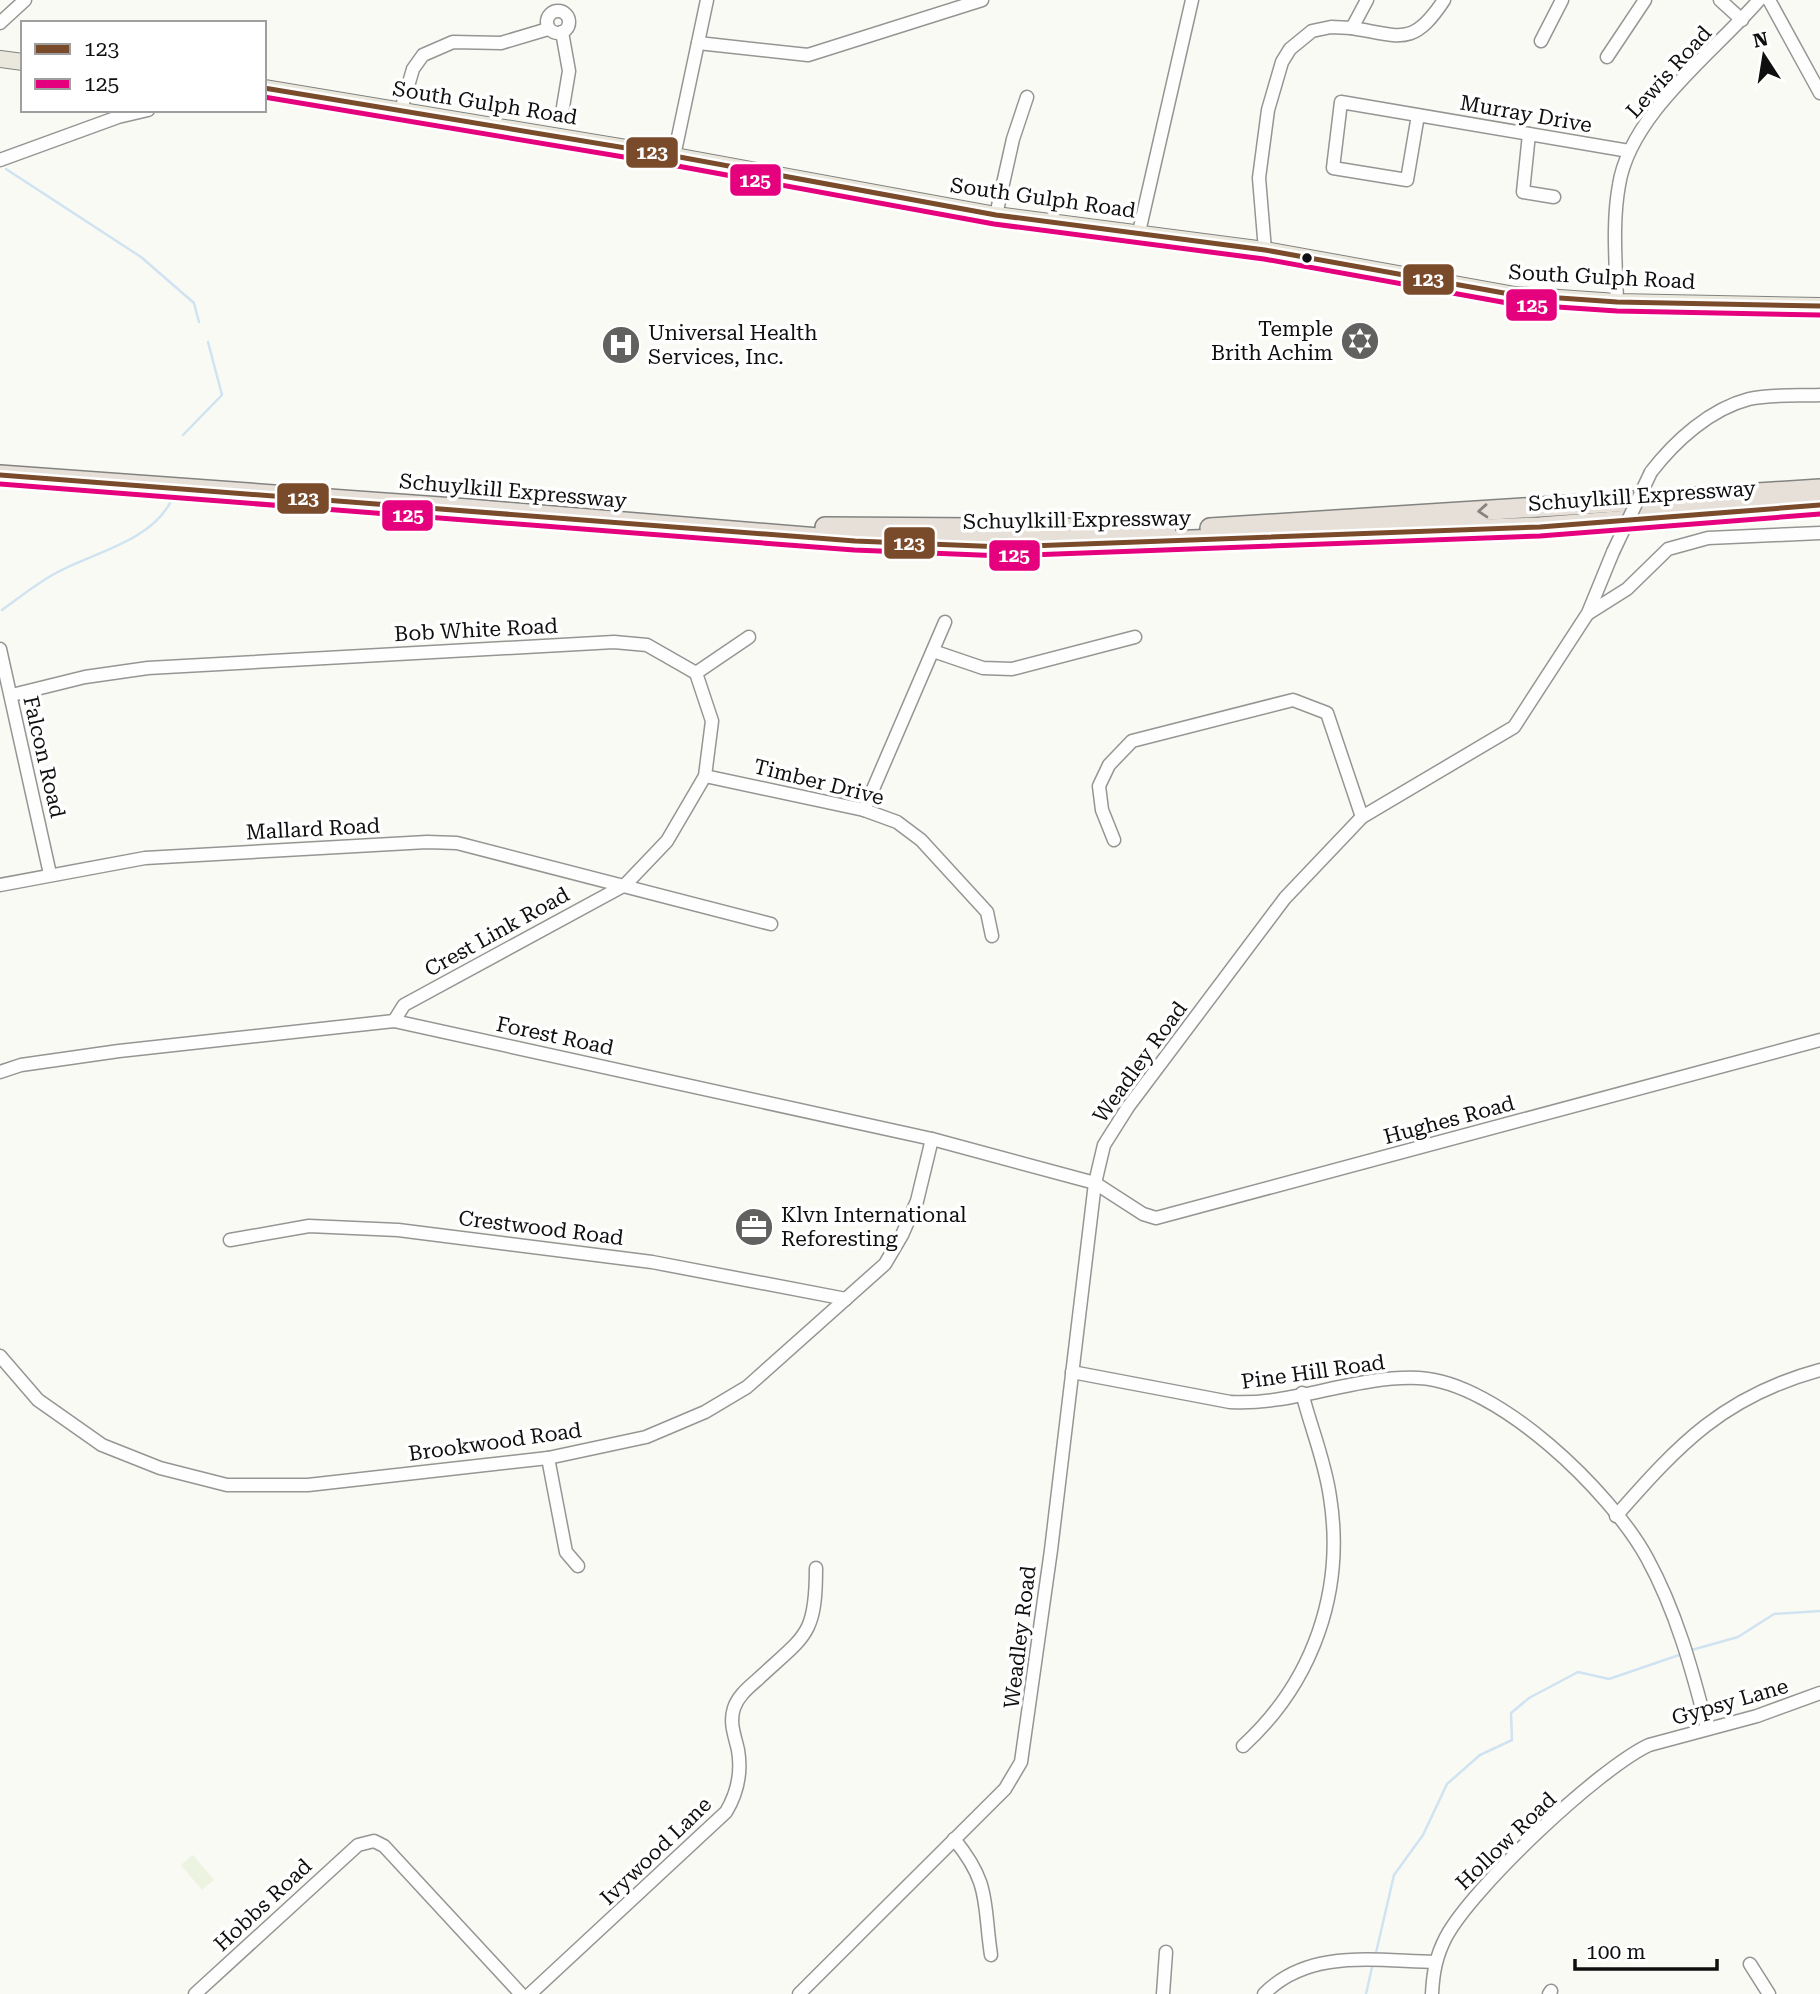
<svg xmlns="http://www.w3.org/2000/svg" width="1820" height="1994" font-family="'Roboto Serif',serif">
  <rect width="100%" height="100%" fill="#fafaf5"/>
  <path fill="#ecf3e1" d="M193 1855 214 1880 202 1890 181 1865Z"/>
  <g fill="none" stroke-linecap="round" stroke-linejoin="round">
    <g stroke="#cfe3f1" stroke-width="2.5">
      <path d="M6 169 141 257 194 303 199 322"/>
      <path d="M183 435 222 395 208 342"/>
      <path d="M2 610C19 598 37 583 56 573 92 553 149 542 170 503"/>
      <path d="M1688 1651 1738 1637 1774 1614 1820 1611"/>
      <path d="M1375 1957 1394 1875 1423 1835 1447 1784 1480 1755 1512 1740 1511 1713 1529 1698 1578 1672 1609 1679 1682 1654"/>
      <path d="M1366 1994 1373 1963"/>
    </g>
    <g stroke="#959593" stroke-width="15">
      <g id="minor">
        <path d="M1720 0 1742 20"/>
        <path d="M1769 0 1820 93"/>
        <circle cx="558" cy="22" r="11"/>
        <path d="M0 23 25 0"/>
        <path d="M1352 28C1401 36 1413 47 1444 0"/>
        <path d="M562 32 569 71 563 107"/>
        <path d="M1541 41 1562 0"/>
        <path d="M698 43 808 55 982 0"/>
        <path d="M1607 57 1645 0"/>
        <path d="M401 110 413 69 423 55 453 42 501 43 548 29"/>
        <path d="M1418 115 1407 180 1333 168 1341 102 1629 151"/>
        <path d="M1529 134 1523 192 1554 197"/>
        <path d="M674 156 707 0"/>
        <path d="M0 160 118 117 148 110"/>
        <path d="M996 215 1013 139 1027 97"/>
        <path d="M1139 232 1192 0"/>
        <path d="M1265 250 1259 178 1268 110 1282 62 1290 49 1312 31 1331 27 1352 28 1367 0"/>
        <path d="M1617 302C1616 264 1612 223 1619 185 1630 114 1714 52 1759 0"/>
        <path d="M1651 472C1675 441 1710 409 1749 399 1771 394 1798 396 1820 395"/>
        <path d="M1589 613 1627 589 1668 549 1708 538 1820 533"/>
        <path d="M0 649 50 874"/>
        <path d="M933 651 983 668 1012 669 1135 637"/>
        <path d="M696 673 749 637"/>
        <path d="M12 695 85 677 148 668 614 642 647 645 696 673 712 721 705 776 667 841 625 885 404 1005 394 1021"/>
        <path d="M705 776 864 810 897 822 921 840 987 912 992 936"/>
        <path d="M864 810 945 622"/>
        <path d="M1114 840 1102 810 1099 786 1109 765 1132 741 1293 700 1327 713 1362 817"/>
        <path d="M0 885 145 858 427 842 457 843 771 924"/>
        <path d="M0 1072 21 1065 119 1051 394 1021 932 1139 1095 1183 1143 1214 1156 1218 1820 1040"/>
        <path d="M230 1240 309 1226 398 1230 652 1262 846 1299"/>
        <path d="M0 1356 38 1400 102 1445 160 1468 227 1485H308L548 1458 646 1437 705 1412 747 1387 885 1264 902 1235 917 1201 932 1139"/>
        <path d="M1072 1372 1230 1402C1293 1406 1355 1375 1419 1378 1498 1382 1611 1492 1647 1558 1676 1611 1692 1669 1707 1728"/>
        <path d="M548 1458 566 1552 578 1566"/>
        <path d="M1616 1516C1679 1444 1724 1396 1820 1370"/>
        <path d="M1243 1746C1313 1682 1345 1591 1330 1497 1325 1461 1311 1428 1302 1393"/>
        <path d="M954 1839C991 1884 983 1902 991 1955"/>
        <path d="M1750 1964 1769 1994"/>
        <path d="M195 1994 358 1845 374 1841 384 1846 521 1994"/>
        <path d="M530 1994 726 1812C738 1792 742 1773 738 1750 735 1736 729 1723 734 1708 738 1696 748 1688 757 1680 805 1635 816 1637 816 1568"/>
        <path d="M799 1994 1005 1789 1021 1762 1051 1550 1095 1183 1104 1145 1128 1107 1285 898 1362 817 1514 727 1588 613 1613 552"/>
        <path d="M1163 1994 1166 1952"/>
        <path d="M1264 1994C1309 1948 1376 1961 1435 1962"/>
        <path d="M1432 1994C1433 1973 1436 1956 1446 1937 1472 1888 1598 1769 1649 1745L1757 1716 1820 1693"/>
        <path d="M1549 1994 1551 1991"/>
      </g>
    </g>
    <g stroke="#828280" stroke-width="18">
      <g id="major">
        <path d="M0 59 23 62"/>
        <path d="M264 88 674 156 996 215 1265 250 1515 295 1617 302 1820 306"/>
      </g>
    </g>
    <g stroke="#828280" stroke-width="22">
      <g id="highway">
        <path d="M0 475 468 509 855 541 1004 547 1540 527 1820 505"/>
        <path d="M825 527 1166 529"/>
        <path d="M1210 528 1820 489"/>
      </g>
    </g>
    <use href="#minor" stroke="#fefefe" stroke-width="12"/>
    <use href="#major" stroke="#eae8dc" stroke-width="16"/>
    <use href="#highway" stroke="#e7e0d8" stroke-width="19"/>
    <g stroke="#959593" stroke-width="15" stroke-linecap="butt">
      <path id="minor-bridge" d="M1613 552 1651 472"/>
    </g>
    <use href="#minor-bridge" stroke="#fefefe" stroke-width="12"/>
    <g stroke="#fff" stroke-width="10">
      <g id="bus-1">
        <path d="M264 88 674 156 996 215 1265 250 1515 295 1617 302 1820 306"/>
        <path d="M0 475 855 541 1004 547 1540 527 1820 505"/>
      </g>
    </g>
    <g stroke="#fff" stroke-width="10">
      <g id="bus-2">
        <path d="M264 97 672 165 994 224 1264 259 1513 304 1617 311 1820 315"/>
        <path d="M0 484 854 550 1004 556 1540 536 1820 514"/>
      </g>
    </g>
    <use href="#bus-1" stroke="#7a4b2a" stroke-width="5"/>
    <use href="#bus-2" stroke="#e5007d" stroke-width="5"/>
  </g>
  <defs><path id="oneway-chevron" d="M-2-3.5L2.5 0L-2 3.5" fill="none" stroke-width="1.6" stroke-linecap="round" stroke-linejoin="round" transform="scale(1.75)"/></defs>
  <use stroke="#86827e" href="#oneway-chevron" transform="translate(1483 511) rotate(176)"/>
  <defs>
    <g id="synagogue-disc" transform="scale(2.0125)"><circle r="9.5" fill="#616160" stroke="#fff"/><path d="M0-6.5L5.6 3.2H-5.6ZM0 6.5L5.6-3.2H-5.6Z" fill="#fff"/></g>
    <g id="hospital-disc" transform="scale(2.0125)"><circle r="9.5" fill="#616160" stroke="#fff"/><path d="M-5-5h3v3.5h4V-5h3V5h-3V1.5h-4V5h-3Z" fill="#fff"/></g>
    <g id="office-disc" transform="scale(2.0125)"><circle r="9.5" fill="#616160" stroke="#fff"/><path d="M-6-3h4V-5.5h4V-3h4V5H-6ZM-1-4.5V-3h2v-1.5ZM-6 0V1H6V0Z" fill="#fff"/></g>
  </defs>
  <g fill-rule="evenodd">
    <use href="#synagogue-disc" x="1360" y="341"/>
    <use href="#hospital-disc" x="621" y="345"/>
    <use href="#office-disc" x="754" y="1227"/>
  </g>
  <circle fill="#0f0f0f" stroke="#fff" stroke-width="2.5" cx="1307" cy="258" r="6"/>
  <g text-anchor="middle" stroke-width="7" stroke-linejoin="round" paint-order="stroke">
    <g font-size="21" fill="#0f0f0f" stroke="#fff">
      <text transform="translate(1669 72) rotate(-48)" y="7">Lewis Road</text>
      <text transform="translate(485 103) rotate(9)" y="7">South Gulph Road</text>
      <text transform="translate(1526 114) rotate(10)" y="7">Murray Drive</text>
      <text transform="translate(1043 198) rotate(8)" y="7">South Gulph Road</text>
      <text transform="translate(1602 277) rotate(3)" y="7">South Gulph Road</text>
      <text transform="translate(513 491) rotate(5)" y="7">Schuylkill Expressway</text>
      <text transform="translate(1642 496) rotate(-4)" y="7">Schuylkill Expressway</text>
      <text transform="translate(1077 520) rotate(-1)" y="7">Schuylkill Expressway</text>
      <text transform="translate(476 630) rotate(-3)" y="7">Bob White Road</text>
      <text transform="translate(44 757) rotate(77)" y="7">Falcon Road</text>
      <text transform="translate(819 782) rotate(14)" y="7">Timber Drive</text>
      <text transform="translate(313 829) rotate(-3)" y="7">Mallard Road</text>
      <text transform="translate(497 932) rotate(-29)" y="7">Crest Link Road</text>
      <text transform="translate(555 1036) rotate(12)" y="7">Forest Road</text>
      <text transform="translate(1140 1062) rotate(-54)" y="7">Weadley Road</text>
      <text transform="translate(1449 1120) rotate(-15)" y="7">Hughes Road</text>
      <text transform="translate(541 1228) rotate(7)" y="7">Crestwood Road</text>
      <text transform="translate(1313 1372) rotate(-8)" y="7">Pine Hill Road</text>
      <text transform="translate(495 1442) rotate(-8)" y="7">Brookwood Road</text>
      <text transform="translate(1020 1637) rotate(-83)" y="7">Weadley Road</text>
      <text transform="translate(1730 1702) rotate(-16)" y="7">Gypsy Lane</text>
      <text transform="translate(1506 1841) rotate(-44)" y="7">Hollow Road</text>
      <text transform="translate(656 1851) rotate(-44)" y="7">Ivywood Lane</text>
      <text transform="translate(263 1905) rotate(-43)" y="7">Hobbs Road</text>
    </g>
    <g font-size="21" fill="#0f0f0f" stroke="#fff" text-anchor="start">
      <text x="1333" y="336" text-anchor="end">Temple<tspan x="1333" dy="24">Brith Achim</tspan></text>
      <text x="648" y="340">Universal Health<tspan x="648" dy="24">Services, Inc.</tspan></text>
      <text x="781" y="1222">Klvn International<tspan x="781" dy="24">Reforesting</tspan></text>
    </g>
  </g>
  <g stroke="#fff" stroke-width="2.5">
    <rect x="625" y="136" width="54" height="33" rx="7" fill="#7a4b2a"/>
    <rect x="729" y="163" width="53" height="34" rx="7" fill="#e5007d"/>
    <rect x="1402" y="263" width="53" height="33" rx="7" fill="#7a4b2a"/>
    <rect x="1505" y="288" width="53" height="34" rx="7" fill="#e5007d"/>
    <rect x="276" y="482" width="54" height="33" rx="7" fill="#7a4b2a"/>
    <rect x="381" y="499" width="53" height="33" rx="7" fill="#e5007d"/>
    <rect x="883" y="526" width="53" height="34" rx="7" fill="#7a4b2a"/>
    <rect x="988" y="539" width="53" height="33" rx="7" fill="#e5007d"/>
  </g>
  <g font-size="19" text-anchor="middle" font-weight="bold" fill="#fff">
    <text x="652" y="159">123</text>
    <text x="755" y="187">125</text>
    <text x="1428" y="286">123</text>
    <text x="1532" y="312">125</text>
    <text x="303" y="505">123</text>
    <text x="408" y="522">125</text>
    <text x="909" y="550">123</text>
    <text x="1014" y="562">125</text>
  </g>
  <rect x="21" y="21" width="245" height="91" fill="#ffffff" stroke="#9f9f9f" stroke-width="2"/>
  <rect x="35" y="44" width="35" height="10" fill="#7a4b2a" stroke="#9f9f9f" stroke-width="2"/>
  <text x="84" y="56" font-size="21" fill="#0f0f0f">123</text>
  <rect x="35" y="79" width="35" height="10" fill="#e5007d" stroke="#9f9f9f" stroke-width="2"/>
  <text x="84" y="91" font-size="21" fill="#0f0f0f">125</text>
  <g transform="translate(1764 56) rotate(348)" stroke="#ffffff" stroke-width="5" paint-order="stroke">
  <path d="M0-5L12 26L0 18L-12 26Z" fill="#0f0f0f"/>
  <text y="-10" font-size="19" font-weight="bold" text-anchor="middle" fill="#0f0f0f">N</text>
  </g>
  <path d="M1575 1959v10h142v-10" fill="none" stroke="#0f0f0f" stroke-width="3.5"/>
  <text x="1586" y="1959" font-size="21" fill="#0f0f0f" stroke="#ffffff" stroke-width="5" paint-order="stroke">100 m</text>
</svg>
